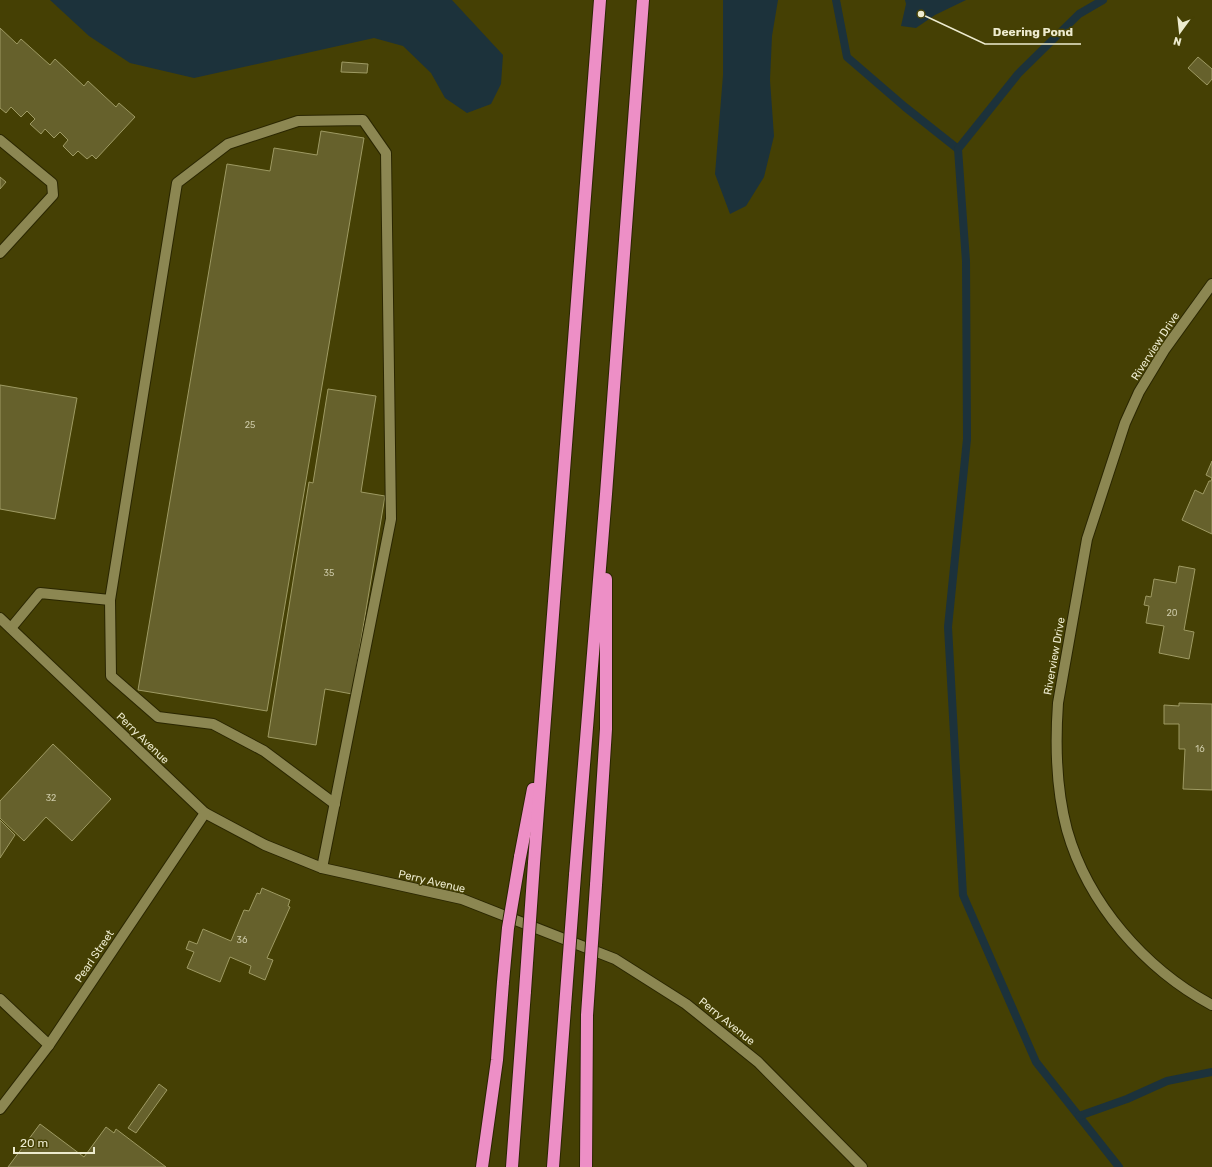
<svg xmlns="http://www.w3.org/2000/svg" width="1212" height="1167" font-family="Rubik,sans-serif">
  <rect width="100%" height="100%" fill="#454004"/>
  <g fill="#1c323b">
    <path d="M50 0H452L503 55 501 84 491 104 467 113 445 98 431 73 403 46 374 38 194 78 130 63 89 36Z"/>
    <path d="M723 0H778L772 36 770 80 774 136 764 177 746 206 730 214 715 174 723 75Z"/>
    <path d="M905 0H966L935 15 916 28 901 26 906 4Z"/>
  </g>
  <g fill="none" stroke-linecap="round" stroke-linejoin="round">
    <g stroke="#1c323b" stroke-width="8">
      <path d="M836 0 847 57 905 107 958 149"/>
      <path d="M1103 0 1079 14 1018 74 958 149 966 261 967 439 948 627 963 895 1036 1062 1119 1167"/>
      <path d="M1079 1116 1127 1099 1167 1081 1212 1072"/>
    </g>
  </g>
  <g fill="#66612c" stroke="#9e9a63">
    <path d="M0 28 17 44 21 39 50 65 55 59 84 86 88 81 116 107 119 103 135 117 96 159 92 155 87 159 78 151 73 156 63 146 68 140 60 132 54 138 45 129 41 134 30 124 35 119 27 111 21 117 11 107 6 113 0 108Z"/>
    <path d="M1198 57 1212 69V79L1207 85 1188 68Z"/>
    <path d="M342 62 368 64 367 73 341 72Z"/>
    <path d="M321 131 364 138 267 711 138 690 227 164 270 171 274 148 317 155Z"/>
    <path d="M0 177 6 182 0 189Z"/>
    <path d="M0 385 77 398 55 519 0 509Z"/>
    <path d="M328 389 376 396 361 492 385 496 352 694 325 689 316 745 268 737 309 482 313 483Z"/>
    <path d="M1212 461V534L1182 520 1195 490 1203 494 1209 481H1211L1212 478 1206 475Z"/>
    <path d="M1179 566 1195 569 1184 630 1194 632 1189 659 1159 653 1164 626 1146 623 1149 606 1144 605 1146 596 1151 597 1154 579 1176 583Z"/>
    <path d="M1179 703 1212 704V790L1183 789 1185 749H1179V724H1164V705L1179 706Z"/>
    <path d="M53 744 111 799 72 841 46 817 24 841 0 818V801Z"/>
    <path d="M0 820 15 835 0 858Z"/>
    <path d="M262 888 290 900 288 906 290 907 267 958 273 960 265 980 249 973 251 966 230 957 220 982 187 968 194 952 186 949 189 941 197 944 203 929 231 941 244 910 249 911 257 893 260 894Z"/>
    <path d="M159 1084 167 1090 136 1133 128 1128Z"/>
    <path d="M40 1124 84 1157 106 1127 114 1133 116 1129 166 1167H8Z"/>
  </g>
  <g fill="none" stroke-linecap="round" stroke-linejoin="round">
    <g stroke="#2a2600" stroke-width="12">
      <g id="minor">
        <path d="M0 140 52 183 53 195 0 253"/>
        <path d="M1212 284 1165 349 1139 392 1125 423 1087 539 1058 703C1055 746 1056 789 1067 830 1088 904 1145 969 1212 1005"/>
        <path d="M110 600 111 676 158 717 213 724 264 751 335 804"/>
        <path d="M0 618 205 813 265 845 322 868 462 899 615 959 686 1004 758 1062 862 1167"/>
        <path d="M11 628 40 593 110 600 177 183 228 144 298 121 363 120 386 153 391 519 322 868"/>
        <path d="M0 999 49 1045"/>
        <path d="M0 1109 49 1045 205 813"/>
      </g>
    </g>
    <g stroke="#2a2600" stroke-width="14">
      <g id="highway">
        <path d="M520 857 533 789"/>
        <path d="M534 863 600 0"/>
        <path d="M575 875 606 494 643 0"/>
        <path d="M596 885 606 729V579"/>
        <path d="M482 1167 497 1060 503 982"/>
        <path d="M512 1167 525 991"/>
        <path d="M553 1167 565 1007"/>
        <path d="M586 1167 587 1015"/>
      </g>
    </g>
    <use href="#minor" stroke="#8c8752" stroke-width="10"/>
    <use href="#highway" stroke="#ed8fc6" stroke-width="12"/>
    <g stroke="#2a2600" stroke-width="14" stroke-linecap="butt">
      <g id="highway-bridge">
        <path d="M503 982 508 928 520 857"/>
        <path d="M525 991 534 863"/>
        <path d="M565 1007 575 875"/>
        <path d="M587 1015 596 885"/>
      </g>
    </g>
    <use href="#highway-bridge" stroke="#ed8fc6" stroke-width="12"/>
  </g>
  <g text-anchor="middle" stroke-width="3" stroke-linejoin="round" paint-order="stroke">
    <g font-size="9" fill="#cbc8a6">
      <text x="250" y="428">25</text>
      <text x="329" y="576">35</text>
      <text x="1172" y="616">20</text>
      <text x="1200" y="752">16</text>
      <text x="51" y="801">32</text>
      <text x="242" y="943">36</text>
    </g>
    <g font-size="11" fill="#edebcf" stroke="#454004">
      <text transform="translate(1155 346) rotate(-57)" y="4">Riverview Drive</text>
      <text transform="translate(1054 656) rotate(-80)" y="4">Riverview Drive</text>
      <text transform="translate(143 738) rotate(44)" y="4">Perry Avenue</text>
      <text transform="translate(432 881) rotate(13)" y="4">Perry Avenue</text>
      <text transform="translate(94 956) rotate(-56)" y="4">Pearl Street</text>
      <text transform="translate(727 1021) rotate(39)" y="4">Perry Avenue</text>
    </g>
  </g>
  <path fill="none" stroke="#edebcf" stroke-width="1.5" d="M921 14L985 44H1081"/>
  <circle fill="#edebcf" stroke="#454004" stroke-width="1.5" cx="921" cy="14" r="4"/>
  <g font-size="12" text-anchor="middle" font-weight="bold" fill="#edebcf" stroke="#454004" stroke-width="3" stroke-linejoin="round" paint-order="stroke">
    <text x="1033" y="36">Deering Pond</text>
  </g>
  <g transform="translate(1180 32) rotate(195)" stroke="#454004" stroke-width="3" paint-order="stroke">
  <path d="M0-3L7 15L0 10L-7 15Z" fill="#edebcf"/>
  <text y="-6" font-size="11" font-weight="bold" text-anchor="middle" fill="#edebcf">N</text>
  </g>
  <path d="M14 1147v6h80v-6" fill="none" stroke="#edebcf" stroke-width="2"/>
  <text x="20" y="1147" font-size="12" fill="#edebcf" stroke="#454004" stroke-width="3" paint-order="stroke">20 m</text>
</svg>
